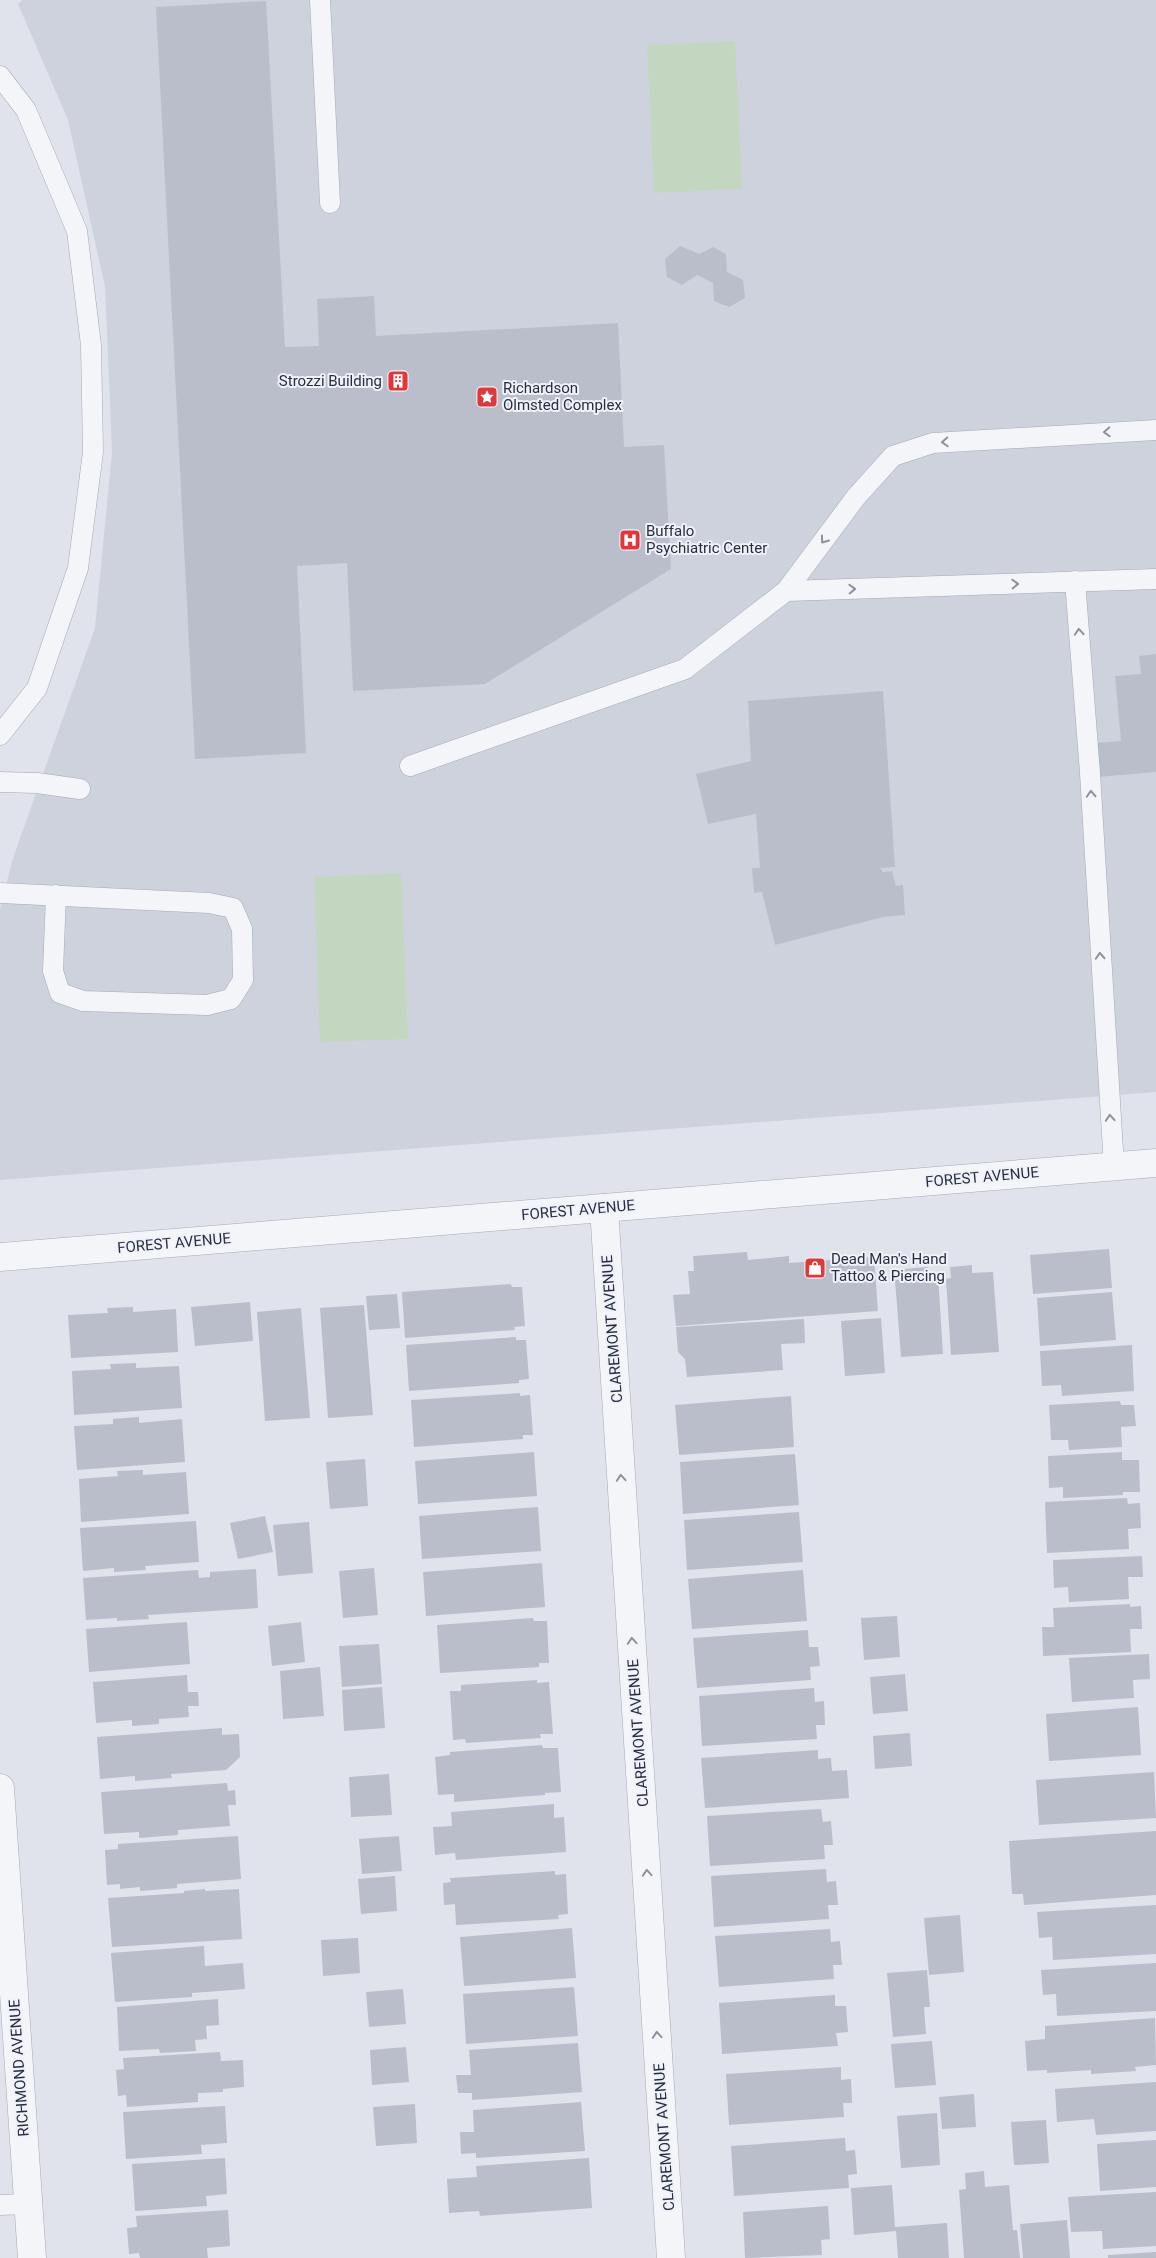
<svg xmlns="http://www.w3.org/2000/svg" width="1156" height="2258" font-family="Roboto,sans-serif">
  <rect width="100%" height="100%" fill="#e0e3eb"/>
  <path fill="#ced2dd" d="M22 0H1156V1092L0 1180V909L13 858 95 628 112 452 105 287 68 120 18 4Z"/>
  <g fill="#c3d6c0">
    <path d="M735 41 742 189 654 193 647 45Z"/>
    <path d="M401 873 408 1039 320 1042 314 877Z"/>
  </g>
  <g fill="#babecb">
    <path d="M266 1 285 347 319 346 317 299 374 296 376 336 618 323 624 447 664 445 671 569 485 684 353 691 347 563 297 566 306 753 195 759 156 7Z"/>
    <path d="M680 246 699 254 713 247 726 254 727 272 743 280 745 298 729 307 714 301 713 283 697 275 682 285 667 277 665 259Z"/>
    <path d="M1156 654V772L1098 777 1095 743 1121 741 1115 676 1141 674 1139 656Z"/>
    <path d="M883 691 895 867 880 868 883 872 892 871 896 886 903 885 905 915 883 917 775 945 762 892 754 893 752 868H760L756 814 708 824 696 774 751 761 748 701Z"/>
    <path d="M1109 1249 1112 1288 1033 1294 1030 1255Z"/>
    <path d="M747 1252 748 1260 789 1256V1263L874 1257 878 1311 676 1326 673 1295 690 1294 688 1271H694L693 1256Z"/>
    <path d="M972 1265V1273L993 1272 999 1352 951 1355 946 1279 951 1278 950 1267Z"/>
    <path d="M928 1267 929 1276H938L943 1354 901 1357 895 1280H905L904 1269Z"/>
    <path d="M511 1284 512 1287H522L525 1326 514 1327 515 1330 405 1338 402 1292Z"/>
    <path d="M1112 1292 1116 1340 1040 1346 1037 1298Z"/>
    <path d="M397 1294 400 1328 369 1330 366 1296Z"/>
    <path d="M250 1302 253 1341 195 1346 191 1307Z"/>
    <path d="M364 1305 373 1415 328 1418 320 1308Z"/>
    <path d="M133 1307V1312L176 1309 178 1352 71 1358 68 1315 108 1313 107 1308Z"/>
    <path d="M301 1308 310 1418 265 1421 257 1312Z"/>
    <path d="M881 1318 885 1373 845 1376 841 1321Z"/>
    <path d="M804 1319 805 1343 781 1344 783 1370 687 1377 685 1359 678 1352 676 1327Z"/>
    <path d="M516 1337V1340H526L529 1379 519 1380V1383L409 1391 406 1345Z"/>
    <path d="M1132 1345 1134 1391 1062 1396 1061 1385 1042 1386 1040 1351Z"/>
    <path d="M136 1363V1368L179 1366 182 1408 74 1415 72 1371 111 1369 110 1364Z"/>
    <path d="M520 1393V1396L530 1395 533 1435H523V1439L414 1447 411 1400Z"/>
    <path d="M791 1396 794 1447 679 1455 675 1405Z"/>
    <path d="M1120 1401 1121 1405H1134L1136 1426 1121 1427 1122 1447 1069 1450 1068 1440H1051L1049 1405Z"/>
    <path d="M139 1417V1423L182 1419 185 1462 77 1470 74 1426 113 1424V1419Z"/>
    <path d="M534 1452 537 1496 418 1504 415 1461Z"/>
    <path d="M1122 1452V1460H1139L1140 1492H1123V1495L1063 1498V1487L1049 1488 1048 1456Z"/>
    <path d="M795 1454 799 1505 683 1514 680 1462Z"/>
    <path d="M365 1459 368 1506 330 1509 326 1462Z"/>
    <path d="M143 1470V1475L186 1472 189 1514 81 1522 79 1479 118 1476 117 1471Z"/>
    <path d="M1127 1498 1128 1504 1140 1503 1141 1528 1128 1529 1129 1549 1047 1553 1045 1502Z"/>
    <path d="M538 1507 541 1551 422 1559 419 1516Z"/>
    <path d="M799 1512 803 1562 687 1570 684 1520Z"/>
    <path d="M265 1516 273 1552 238 1559 230 1523Z"/>
    <path d="M196 1521 199 1562 145 1566 146 1570 114 1572V1568L83 1571 80 1528Z"/>
    <path d="M309 1522 313 1573 278 1576 273 1525Z"/>
    <path d="M1142 1556 1143 1577H1128L1129 1599 1069 1602 1068 1587 1054 1588 1053 1560Z"/>
    <path d="M542 1563 545 1607 426 1616 423 1572Z"/>
    <path d="M374 1568 378 1615 343 1618 339 1571Z"/>
    <path d="M256 1569 258 1608 148 1615 149 1619 117 1621V1618L86 1620 83 1578 198 1570 199 1578 210 1577V1572Z"/>
    <path d="M803 1570 807 1621 692 1629 688 1579Z"/>
    <path d="M1130 1604V1607L1141 1606 1142 1629H1130L1131 1652 1043 1656 1042 1627H1054L1053 1608Z"/>
    <path d="M897 1616 900 1657 864 1660 861 1618Z"/>
    <path d="M533 1618 534 1621H547L549 1663H539V1667L440 1673 437 1625Z"/>
    <path d="M187 1622 190 1664 89 1672 86 1629Z"/>
    <path d="M301 1622 305 1662 272 1666 268 1626Z"/>
    <path d="M808 1630 809 1647H818L820 1666 810 1667 811 1680 697 1688 693 1638Z"/>
    <path d="M379 1644 382 1684 342 1687 339 1646Z"/>
    <path d="M1149 1654 1150 1679 1133 1680 1134 1698 1072 1702 1069 1658Z"/>
    <path d="M320 1667 324 1716 283 1719 280 1671Z"/>
    <path d="M905 1674 908 1711 873 1714 870 1677Z"/>
    <path d="M187 1675 188 1692H198L199 1706H188L189 1717 159 1719V1724L132 1726V1720L96 1723 93 1682Z"/>
    <path d="M537 1680V1683L549 1682 553 1734H540L541 1738 466 1743 465 1739 453 1740 450 1691H461V1685Z"/>
    <path d="M382 1687 385 1728 344 1731 342 1690Z"/>
    <path d="M814 1688 815 1702 824 1701 825 1725H816L817 1739 702 1746 699 1696Z"/>
    <path d="M1138 1707 1141 1755 1049 1761 1046 1714Z"/>
    <path d="M222 1728V1735L239 1734 240 1757 226 1770 171 1774 172 1778 135 1781V1776L100 1779 97 1737Z"/>
    <path d="M910 1733 912 1766 875 1769 873 1736Z"/>
    <path d="M542 1745 543 1748H558L561 1792 545 1793V1795L454 1802V1794L438 1795 435 1757 450 1755V1752Z"/>
    <path d="M818 1750V1759L831 1758 832 1771 847 1770 849 1798 705 1808 701 1758Z"/>
    <path d="M1154 1772 1156 1818 1039 1825 1036 1780Z"/>
    <path d="M389 1774 392 1815 351 1817 349 1777Z"/>
    <path d="M227 1783 228 1791 235 1790 236 1805H228L230 1826 178 1830V1835L139 1838V1832L104 1834 101 1792Z"/>
    <path d="M554 1804V1818L564 1817 566 1852 456 1860 455 1853 435 1855 433 1827 452 1826 451 1812Z"/>
    <path d="M821 1809 823 1822 831 1821 833 1845H824L825 1859 710 1866 707 1816Z"/>
    <path d="M1156 1831V1895L1024 1905 1023 1894H1012L1009 1841Z"/>
    <path d="M238 1836 241 1879 177 1884V1888L140 1891V1887L120 1889V1884L107 1885 105 1850 118 1849V1844Z"/>
    <path d="M399 1836 402 1871 362 1874 359 1839Z"/>
    <path d="M826 1869 827 1882 836 1881 838 1905H828L829 1919 714 1927 711 1876Z"/>
    <path d="M555 1871V1875L566 1874 568 1914 558 1915 559 1919 456 1925 455 1904 444 1905 443 1883 451 1882 450 1878Z"/>
    <path d="M395 1876 397 1911 361 1914 358 1879Z"/>
    <path d="M205 1889V1891L239 1889 242 1939 112 1947 108 1898 184 1893V1891Z"/>
    <path d="M1156 1905V1954L1053 1960 1052 1937 1039 1938 1037 1912Z"/>
    <path d="M960 1915 964 1972 929 1975 924 1918Z"/>
    <path d="M572 1928 576 1978 464 1986 460 1937Z"/>
    <path d="M830 1929 831 1942 840 1941 842 1965H833L834 1979 719 1987 715 1936Z"/>
    <path d="M358 1938 360 1973 323 1976 321 1940Z"/>
    <path d="M204 1946 205 1966 243 1963 245 1989 192 1993V1997L115 2002 111 1953Z"/>
    <path d="M1156 1963V2011L1057 2016 1056 1994 1043 1995 1041 1970Z"/>
    <path d="M927 1970 930 2007H924L926 2034 893 2037 887 1973Z"/>
    <path d="M574 1987 578 2036 466 2044 463 1994Z"/>
    <path d="M403 1989 406 2024 369 2027 366 1992Z"/>
    <path d="M835 1995V2006H846L848 2032 836 2033 838 2046 722 2054 719 2003Z"/>
    <path d="M218 1999 219 2025 206 2026 207 2039 195 2040 196 2051 160 2053 159 2049 119 2051 117 2007Z"/>
    <path d="M1155 2018 1156 2065 1135 2067 1136 2071 1091 2074V2070L1047 2073V2070L1027 2071 1025 2041 1045 2039V2026Z"/>
    <path d="M932 2041 936 2085 895 2088 891 2044Z"/>
    <path d="M578 2043 582 2092 472 2100V2093H458L456 2075H471L469 2050Z"/>
    <path d="M406 2047 409 2082 372 2085 370 2050Z"/>
    <path d="M220 2052 221 2061 243 2060 244 2087 223 2089V2092L198 2093V2102L127 2107 126 2095 118 2096 116 2070 124 2069 123 2058Z"/>
    <path d="M841 2067V2080L851 2079 852 2103H843L844 2117 729 2125 726 2074Z"/>
    <path d="M1156 2082V2131L1096 2135 1094 2119 1057 2122 1055 2089Z"/>
    <path d="M974 2094 976 2127 942 2129 939 2097Z"/>
    <path d="M581 2102 585 2151 476 2158V2153L461 2154 460 2132H474L473 2110Z"/>
    <path d="M415 2104 417 2143 376 2146 373 2107Z"/>
    <path d="M225 2106 227 2143 201 2145 202 2154 126 2159 123 2112Z"/>
    <path d="M937 2113 940 2165 901 2168 897 2116Z"/>
    <path d="M1046 2120 1049 2163 1014 2165 1011 2122Z"/>
    <path d="M845 2138 846 2151 855 2150 857 2174 848 2175 849 2188 734 2196 731 2146Z"/>
    <path d="M1156 2140V2187L1100 2191 1097 2144Z"/>
    <path d="M225 2158 227 2194 206 2196 207 2206 135 2211 132 2164Z"/>
    <path d="M589 2158 592 2208 480 2216 479 2211 449 2213 447 2179 477 2177 476 2166Z"/>
    <path d="M984 2171 985 2187 1009 2185 1013 2230H1017L1020 2258H964L959 2190 966 2189 965 2173Z"/>
    <path d="M892 2185 895 2227 947 2223 949 2258H898L896 2231 854 2235 851 2188Z"/>
    <path d="M1156 2192V2246L1103 2249 1102 2231 1071 2232 1068 2197Z"/>
    <path d="M828 2206 830 2239 821 2240 822 2255 745 2258 743 2212Z"/>
    <path d="M228 2210 230 2246 207 2248 208 2258H140L139 2253 129 2254 127 2228 137 2227 136 2216Z"/>
    <path d="M1067 2220 1070 2258H1023L1020 2224Z"/>
    <path d="M1156 2252V2258H1108V2255Z"/>
  </g>
  <g fill="none" stroke-linecap="round" stroke-linejoin="round">
    <g stroke="#a5a9b6" stroke-width="21">
      <g id="service">
        <path d="M320 0 330 203"/>
        <path d="M0 76 26 110 77 231 91 345 93 452 78 568 37 688 0 735"/>
        <path d="M1075 581 1090 773 1114 1167"/>
        <path d="M786 591 1156 579"/>
        <path d="M410 766 685 669 786 591 856 497 893 456 933 443 1156 430"/>
        <path d="M0 782 37 783 80 789"/>
        <path d="M0 893 209 903 233 908 242 929 243 980 231 999 207 1005 83 1001 60 993 53 971 56 895"/>
        <path d="M0 2205 29 2204"/>
      </g>
    </g>
    <g stroke="#a5a9b6" stroke-width="29">
      <path id="minor" d="M604 1208 671 2258"/>
    </g>
    <g stroke="#a5a9b6" stroke-width="29">
      <g id="tertiary">
        <path d="M0 1257 1156 1163"/>
        <path d="M0 1788 32 2258"/>
      </g>
    </g>
    <use href="#service" stroke="#f4f5f9" stroke-width="20"/>
    <use href="#minor" stroke="#f4f5f9" stroke-width="28"/>
    <use href="#tertiary" stroke="#f4f5f9" stroke-width="28"/>
  </g>
  <defs><path id="oneway-chevron" d="M-2-3.5L2.5 0L-2 3.5" fill="none" stroke-width="1.6" stroke-linecap="round" stroke-linejoin="round" transform="scale(1.25)"/></defs>
  <g stroke="#8e929e">
    <use href="#oneway-chevron" transform="translate(1107 432) rotate(177)"/>
    <use href="#oneway-chevron" transform="translate(945 442) rotate(177)"/>
    <use href="#oneway-chevron" transform="translate(824 540) rotate(126)"/>
    <use href="#oneway-chevron" transform="translate(1015 584) rotate(-2)"/>
    <use href="#oneway-chevron" transform="translate(852 589) rotate(-2)"/>
    <use href="#oneway-chevron" transform="translate(1079 632) rotate(-94)"/>
    <use href="#oneway-chevron" transform="translate(1091 794) rotate(-93)"/>
    <use href="#oneway-chevron" transform="translate(1100 956) rotate(-93)"/>
    <use href="#oneway-chevron" transform="translate(1110 1118) rotate(-94)"/>
    <use href="#oneway-chevron" transform="translate(621 1478) rotate(-94)"/>
    <use href="#oneway-chevron" transform="translate(632 1641) rotate(-94)"/>
    <use href="#oneway-chevron" transform="translate(647 1873) rotate(-94)"/>
    <use href="#oneway-chevron" transform="translate(657 2035) rotate(-94)"/>
  </g>
  <defs>
    <g id="building-square" transform="scale(1.125)"><rect x="-9" y="-9" width="18" height="18" rx="4" fill="#de383b" stroke="#f0f2f8"/><path d="M-4-6H4V6H1V3H-1V6H-4ZM-2.5-4.3h1.7v1.8h-1.7ZM.8-4.3h1.7v1.8H.8ZM-2.5-1h1.7V.8h-1.7ZM.8-1h1.7V.8H.8Z" fill="#fff"/></g>
    <g id="sight-square" transform="scale(1.125)"><rect x="-9" y="-9" width="18" height="18" rx="4" fill="#de383b" stroke="#f0f2f8"/><path d="M0-6L1.8-2.2L6-1.7L2.9 1.2L3.7 5.4L0 3.3L-3.7 5.4L-2.9 1.2L-6-1.7L-1.8-2.2Z" fill="#fff"/></g>
    <g id="hospital-square" transform="scale(1.125)"><rect x="-9" y="-9" width="18" height="18" rx="4" fill="#de383b" stroke="#f0f2f8"/><path d="M-5-5h3v3.5h4V-5h3V5h-3V1.5h-4V5h-3Z" fill="#fff"/></g>
    <g id="shop-square" transform="scale(1.125)"><rect x="-9" y="-9" width="18" height="18" rx="4" fill="#de383b" stroke="#f0f2f8"/><path d="M-5-2.5h2.3a2.7 3.5 0 0 1 5.4 0H5L5.5 6h-11ZM-1.5-2.5h3a1.5 2.3 0 0 0-3 0Z" fill="#fff"/></g>
  </defs>
  <g fill-rule="evenodd">
    <use href="#building-square" x="398" y="381"/>
    <use href="#sight-square" x="487" y="397"/>
    <use href="#hospital-square" x="630" y="540"/>
    <use href="#shop-square" x="815" y="1268"/>
  </g>
  <g text-anchor="middle" stroke-width="4" stroke-linejoin="round" paint-order="stroke">
    <g font-size="15" fill="#272e44" stroke="#f0f2f8" text-anchor="start">
      <text x="382" y="386" text-anchor="end">Strozzi Building</text>
      <text x="503" y="393">Richardson<tspan x="503" dy="17">Olmsted Complex</tspan></text>
      <text x="646" y="536">Buffalo<tspan x="646" dy="17">Psychiatric Center</tspan></text>
      <text x="831" y="1264">Dead Man's Hand<tspan x="831" dy="17">Tattoo &amp; Piercing</tspan></text>
    </g>
    <g font-size="15" fill="#272e44" stroke="#f0f2f8">
      <text transform="translate(982 1177) rotate(-5)" y="5">FOREST AVENUE</text>
      <text transform="translate(578 1210) rotate(-5)" y="5">FOREST AVENUE</text>
      <text transform="translate(174 1243) rotate(-5)" y="5">FOREST AVENUE</text>
      <text transform="translate(612 1329) rotate(-94)" y="5">CLAREMONT AVENUE</text>
      <text transform="translate(638 1733) rotate(-94)" y="5">CLAREMONT AVENUE</text>
      <text transform="translate(19 2068) rotate(-94)" y="5">RICHMOND AVENUE</text>
      <text transform="translate(664 2137) rotate(-94)" y="5">CLAREMONT AVENUE</text>
    </g>
  </g>
</svg>
